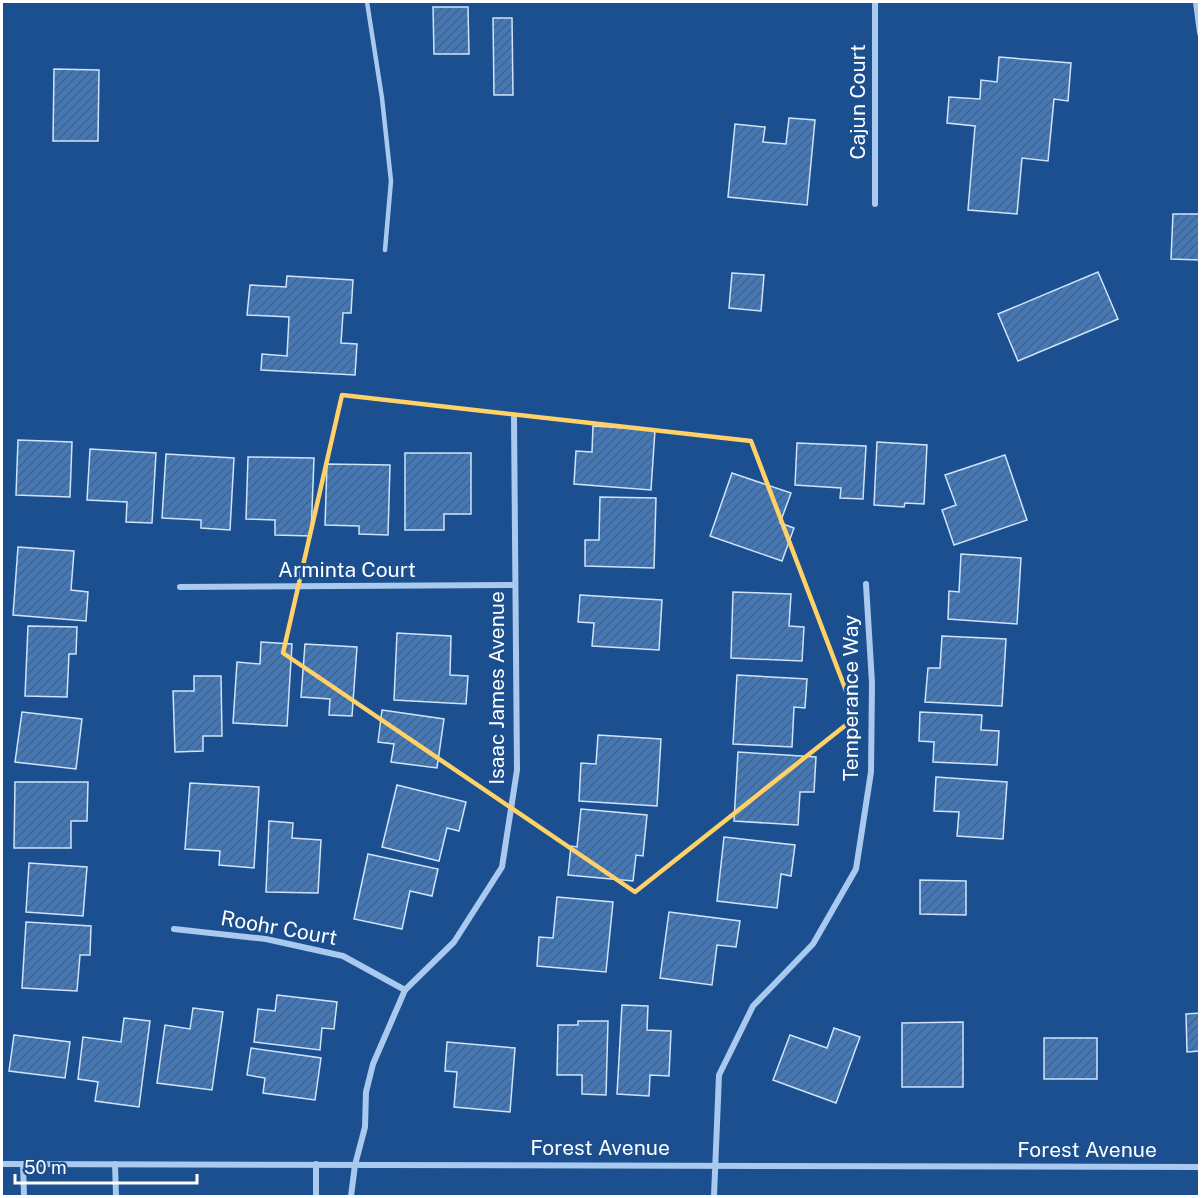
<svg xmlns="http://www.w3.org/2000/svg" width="1201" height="1198" font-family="'Public Sans',sans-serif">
  <defs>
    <pattern id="building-hatch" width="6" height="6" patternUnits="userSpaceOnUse" patternTransform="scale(1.5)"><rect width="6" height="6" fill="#4478b7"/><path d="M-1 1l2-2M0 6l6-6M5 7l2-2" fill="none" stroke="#486282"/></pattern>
  </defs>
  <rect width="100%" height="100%" fill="#1b4f8f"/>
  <g fill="url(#building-hatch)" stroke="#cfe3fa" stroke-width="1.5">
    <path d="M433 7H468L469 54H434Z"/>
    <path d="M493 18H512L513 95H494Z"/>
    <path d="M999 57 1071 63 1068 101 1054 99 1048 161 1022 158 1017 214 968 210 975 126 947 123 949 97 980 99 981 80 997 82Z"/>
    <path d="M54 69 99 70 98 141H53Z"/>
    <path d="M789 118 815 120 807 205 728 197 735 124 765 127 763 142 786 144Z"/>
    <path d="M1173 214H1200V260L1171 259Z"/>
    <path d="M1098 272 1118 319 1018 361 998 314Z"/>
    <path d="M732 273 764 275 761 311 729 308Z"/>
    <path d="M287 276 353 280 351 313H343L341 343 357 344 355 375 261 370 262 354 287 356 289 317 247 315 250 285 286 287Z"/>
    <path d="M593 426 655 430 651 490 574 484 576 451 592 452Z"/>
    <path d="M18 440 72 442 70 497 16 495Z"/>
    <path d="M877 442 927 445 924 504 905 503 904 507 874 505Z"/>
    <path d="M797 443 866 446 863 499 840 498 841 488 795 485Z"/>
    <path d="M90 449 156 453 152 523 126 522 127 502 87 500Z"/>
    <path d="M405 453H471V514H444V530H405Z"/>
    <path d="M166 454 234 458 230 530 201 528V520L162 518Z"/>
    <path d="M1005 455 1027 520 954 545 942 510 956 505 945 475Z"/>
    <path d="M248 457 314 458 311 536 275 535V520L246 519Z"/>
    <path d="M327 464 390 465 388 535 359 534V526L325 525Z"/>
    <path d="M732 473 791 493 780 523 794 528 782 561 710 536Z"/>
    <path d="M600 497 656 498 654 568 585 566V540H599Z"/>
    <path d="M18 547 74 551 71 590 88 592 86 621 13 615Z"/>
    <path d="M961 554 1021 558 1017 624 948 619 949 591 959 592Z"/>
    <path d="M733 592 791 594 789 626 804 627 802 661 731 658Z"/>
    <path d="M580 595 662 600 659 650 592 646 594 623 578 622Z"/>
    <path d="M28 626 77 627 76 654H69L67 697 25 696Z"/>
    <path d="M397 633 451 636 450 675 468 676 466 704 394 700Z"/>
    <path d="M942 636 1006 639 1002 706 925 702 928 668H940Z"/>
    <path d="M261 642 292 644 287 726 233 723 237 662 260 664Z"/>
    <path d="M305 644 357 647 352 716 329 715 330 699 301 697Z"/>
    <path d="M737 675 807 679 805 708 794 707 792 747 733 744Z"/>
    <path d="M194 676H221L222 736H203V751L175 752 173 691H194Z"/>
    <path d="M382 710 444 719 437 768 391 762 394 744 378 742Z"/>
    <path d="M22 712 82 719 76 769 15 762Z"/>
    <path d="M920 712 982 715 981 730 999 731 997 765 933 762 934 742 919 741Z"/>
    <path d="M598 735 661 739 657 806 579 801 581 763 596 764Z"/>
    <path d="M738 752 816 757 814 792H800L798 825 734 821Z"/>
    <path d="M936 777 1007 782 1003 839 957 836 959 812 934 811Z"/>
    <path d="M15 782H88L87 821H71V848H14Z"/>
    <path d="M190 783 259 787 254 868 219 865 220 851 185 849Z"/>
    <path d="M397 785 466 802 459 831 447 828 439 861 382 847Z"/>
    <path d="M581 809 647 815 643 856 636 855 633 881 568 875 571 846 577 847Z"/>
    <path d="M269 821 293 823 292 838 321 840 318 893 266 892Z"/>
    <path d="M724 837 795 845 791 876 781 874 777 908 717 901Z"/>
    <path d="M368 854 438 869 432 896 410 891 402 929 354 919Z"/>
    <path d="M29 863 87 867 83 916 26 912Z"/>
    <path d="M920 880 966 881V915L920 914Z"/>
    <path d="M557 897 613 902 606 972 537 966 539 937 553 938Z"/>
    <path d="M669 912 740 921 736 947 717 945 712 985 660 978Z"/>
    <path d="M26 922 91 926 90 955H80L77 991 22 988Z"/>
    <path d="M277 995 337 1002 334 1029 322 1028 320 1050 254 1042 258 1009 275 1011Z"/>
    <path d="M622 1005 648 1006 647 1030 671 1031 669 1076 650 1075 649 1096 617 1094Z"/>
    <path d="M193 1008 223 1012 212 1090 157 1083 165 1025 190 1029Z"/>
    <path d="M1200 1013V1051L1187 1052 1186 1014Z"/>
    <path d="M124 1018 150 1021 139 1107 95 1101 98 1082 78 1079 83 1037 121 1042Z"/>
    <path d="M578 1021H608L606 1095 582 1094V1075H557L558 1025H578Z"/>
    <path d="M963 1022V1087H902V1023Z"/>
    <path d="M834 1028 860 1037 836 1103 773 1080 790 1035 827 1048Z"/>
    <path d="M14 1035 70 1042 65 1078 9 1071Z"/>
    <rect x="1044" y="1038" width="53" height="41"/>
    <path d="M447 1042 515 1048 510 1112 454 1107 457 1072 445 1071Z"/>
    <path d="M251 1048 321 1058 315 1100 263 1093 265 1078 247 1075Z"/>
  </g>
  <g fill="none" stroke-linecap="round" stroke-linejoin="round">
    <path stroke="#a9c9ee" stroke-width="4.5" d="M367 2 382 98 391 181 385 250"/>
    <g stroke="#a9c9ee" stroke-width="6">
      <path d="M1196 2 1200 33"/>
      <path d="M875 204V2"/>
      <path d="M180 587 514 585"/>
      <path d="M174 929 266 939 343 956 405 990"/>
      <path d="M2 1164 1200 1167"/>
      <path d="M23 1164 24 1196"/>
      <path d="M115 1164 116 1196"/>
      <path d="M316 1164V1196"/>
      <path d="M351 1196 355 1165 365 1127 366 1092 373 1064 405 990 454 942 502 867 517 770 514 418"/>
      <path d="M714 1196 719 1075 753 1006 813 944 856 869 871 772 872 683 866 584"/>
    </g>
  </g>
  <path fill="none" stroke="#ffd166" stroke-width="4.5" stroke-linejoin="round" d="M342 395 751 441 856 717 635 892 283 653Z"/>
  <g text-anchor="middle" stroke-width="6" stroke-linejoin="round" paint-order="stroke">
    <g font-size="21" fill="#fff" stroke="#1b4f8f">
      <text transform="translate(858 102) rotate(-90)" y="7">Cajun Court</text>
      <text x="347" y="577">Arminta Court</text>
      <text transform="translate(497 688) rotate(-90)" y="7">Isaac James Avenue</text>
      <text transform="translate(851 698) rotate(-90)" y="7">Temperance Way</text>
      <text transform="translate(279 928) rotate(10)" y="7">Roohr Court</text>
      <text x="600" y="1155">Forest Avenue</text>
      <text x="1087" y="1157">Forest Avenue</text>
    </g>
  </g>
  <rect width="1201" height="1198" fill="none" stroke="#ffffff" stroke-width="6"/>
  <path d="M15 1174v9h182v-9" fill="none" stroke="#ffffff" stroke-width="3"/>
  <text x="24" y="1174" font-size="18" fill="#ffffff" stroke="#1b4f8f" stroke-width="4.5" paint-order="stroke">50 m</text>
</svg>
